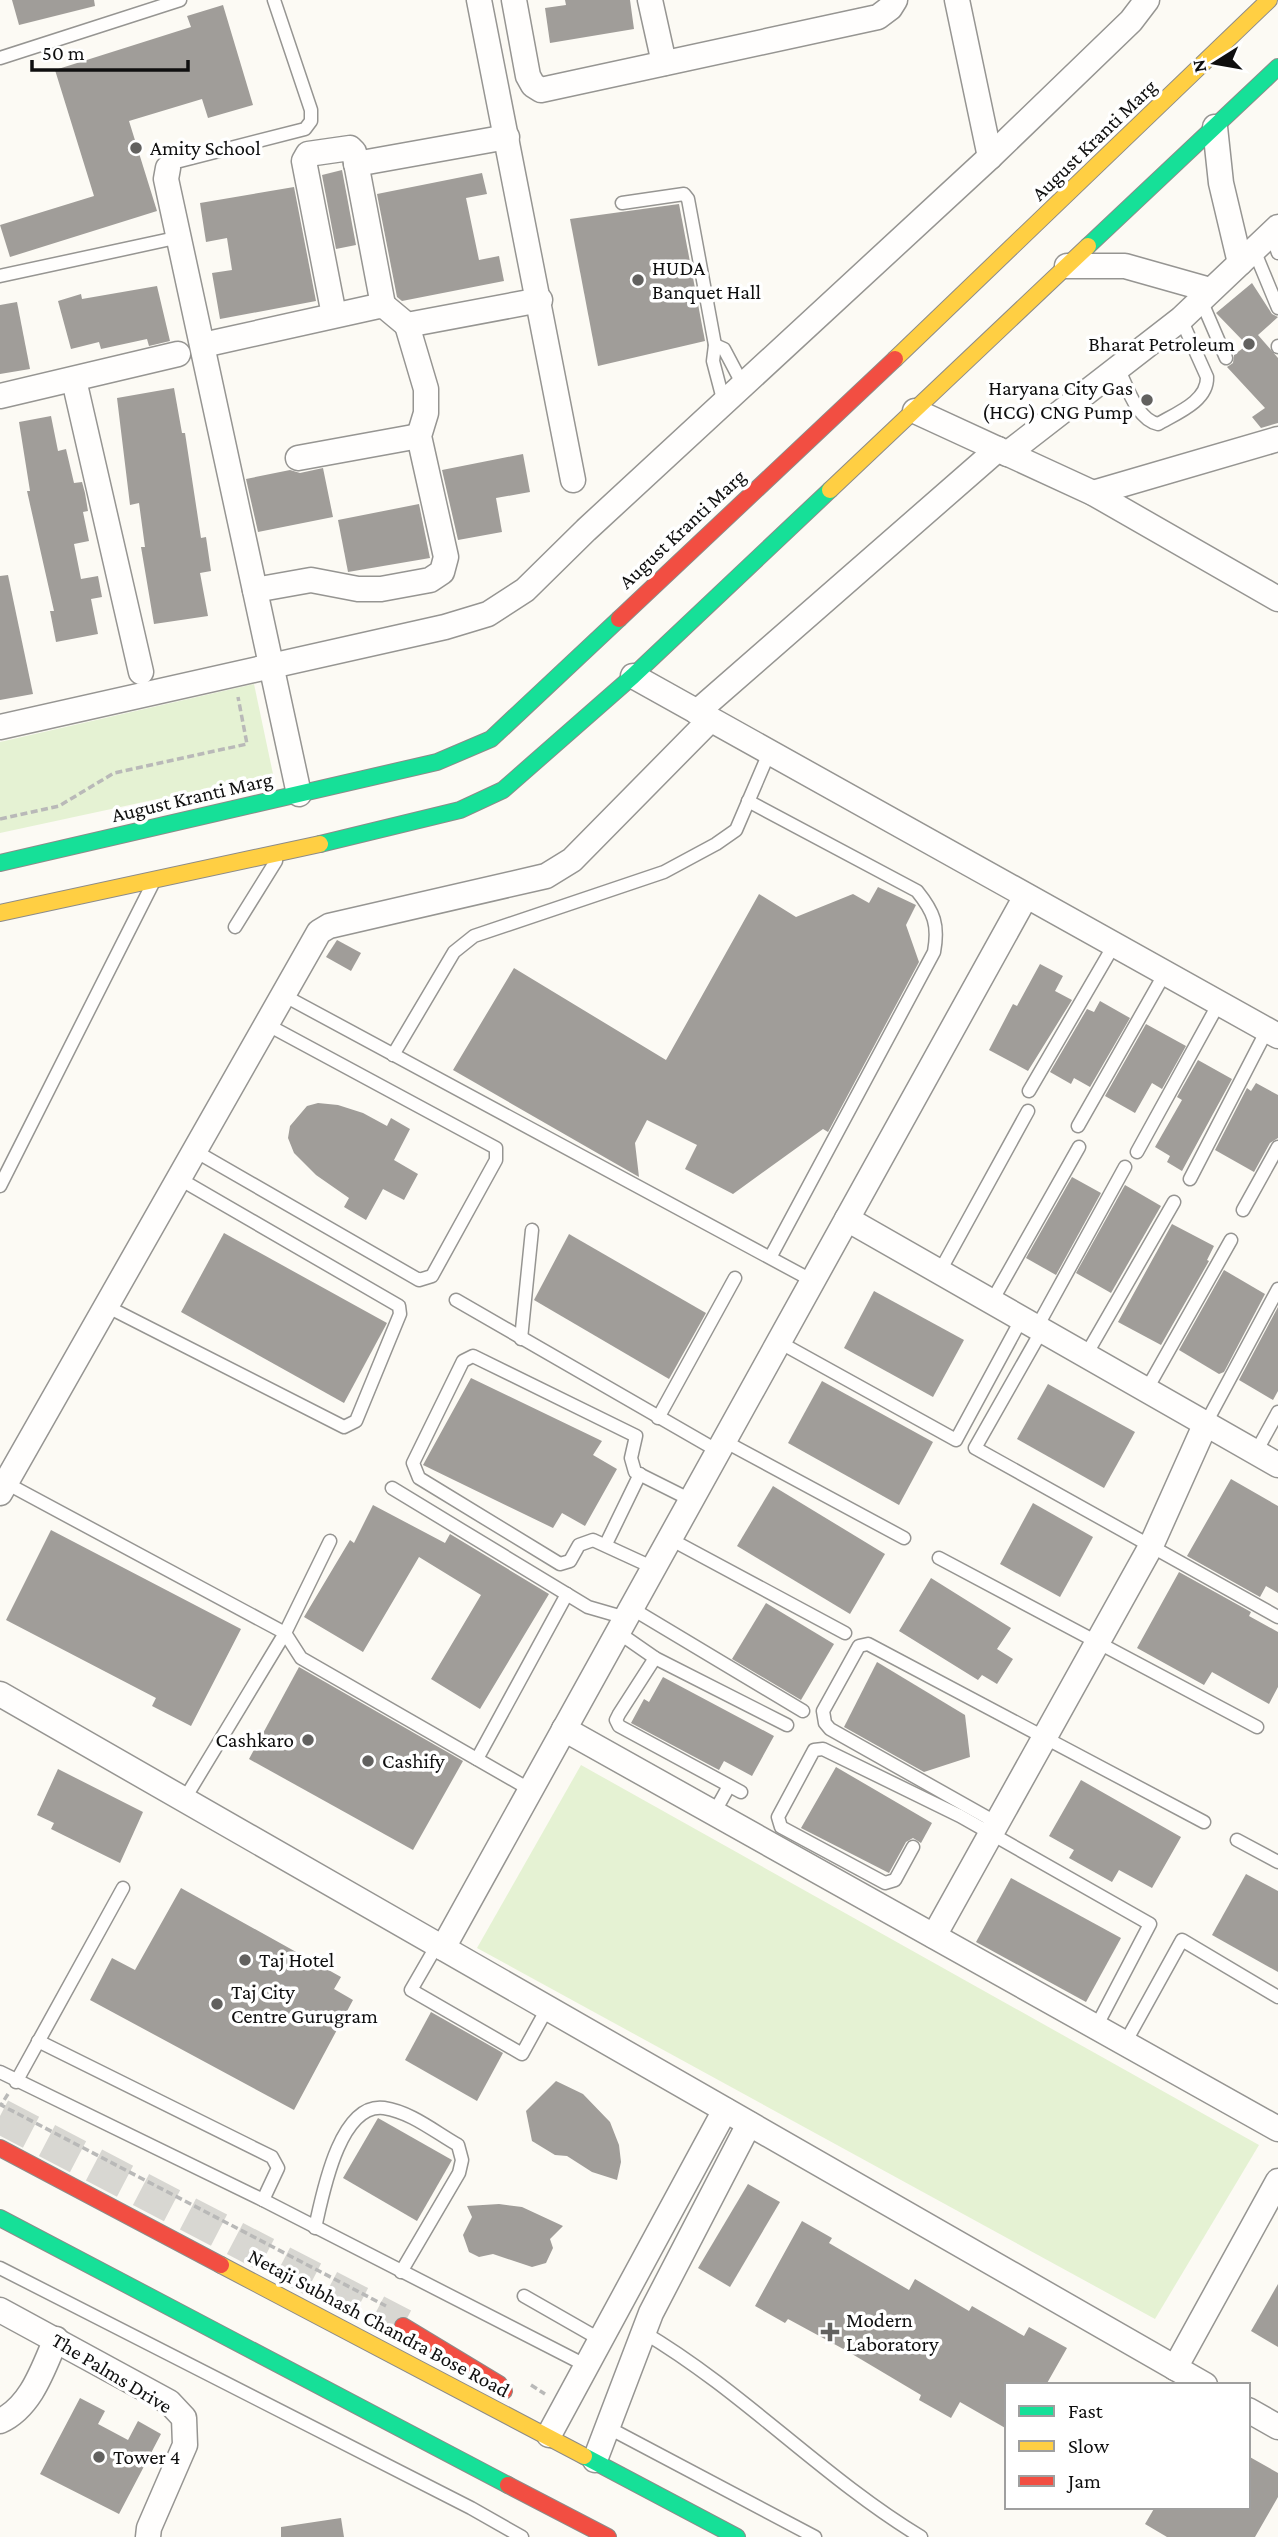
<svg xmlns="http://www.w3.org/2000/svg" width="1278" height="2537" font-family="'Crimson Pro',serif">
  <rect width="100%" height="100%" fill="#fcfaf4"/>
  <g fill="#e5f2d3">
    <path d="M254 684 273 774 0 833V742Z"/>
    <path d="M581 1765 1259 2145 1155 2319 477 1948Z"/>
  </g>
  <g fill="#a09d99">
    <path d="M12 0H94L95 6 19 25Z"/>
    <path d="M565 0H630L634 29 550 43 545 8 566 5Z"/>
    <path d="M223 5 253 105 208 118 202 99 129 121 157 211 10 257 0 225 94 196 55 70 191 27 187 16Z"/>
    <path d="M342 170 356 245 336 249 322 175Z"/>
    <path d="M482 173 487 194 466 198 479 260 499 256 504 281 402 301 397 297 377 194Z"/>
    <path d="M294 187 316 301 220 319 212 273 232 270 227 238 206 242 200 203Z"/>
    <path d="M679 204 705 341 598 366 570 219Z"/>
    <path d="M1252 283 1272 314 1278 317 1258 335 1278 358V423L1261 428 1252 417 1265 408 1227 367 1233 363 1234 355 1247 345 1216 313Z"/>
    <path d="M157 286 170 341 149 346 147 339 101 349 99 342 71 349 58 301 81 294 82 299Z"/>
    <path d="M17 302 30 369 0 374V305Z"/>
    <path d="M174 388 182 433H185L201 538 206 537 211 571 200 573 208 616 154 624 141 547H145L139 503 130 505 117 398Z"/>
    <path d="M51 416 58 451 66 449 74 483 82 482 85 493 88 511 83 512 89 541 74 544 81 579 98 576 102 597 91 599 98 634 56 642 50 611H54L27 491H30L19 422Z"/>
    <path d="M523 454 530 492 496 498 502 532 458 540 442 470Z"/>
    <path d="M323 468 333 517 258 532 246 479 290 470 300 473Z"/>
    <path d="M419 504 430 558 348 572 338 520Z"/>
    <path d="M8 575 33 694 0 700V576Z"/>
    <path d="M878 887 916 905 906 925 919 962 828 1132 823 1129 733 1194 685 1169 697 1145 647 1120 635 1143 639 1177 453 1070 514 968 666 1060 759 894 796 917 853 894 869 903Z"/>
    <path d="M337 940 361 953 351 971 326 957Z"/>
    <path d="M1040 964 1063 976 1055 991 1072 1000 1028 1071 989 1050 1013 1004 1017 1006Z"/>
    <path d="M1100 1001 1130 1018 1090 1087 1074 1078 1071 1084 1050 1072 1087 1009 1094 1012Z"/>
    <path d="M1146 1024 1186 1046 1162 1089 1152 1083 1135 1113 1105 1096Z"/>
    <path d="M1198 1060 1232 1079 1182 1171 1167 1162 1170 1156 1155 1147 1182 1100 1177 1097Z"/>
    <path d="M1256 1083 1278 1095V1138L1270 1143 1254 1172 1215 1150 1247 1088 1251 1091Z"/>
    <path d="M318 1103 338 1105 363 1113 387 1126 391 1118 410 1129 394 1160 418 1174 404 1200 383 1189 366 1220 344 1207 349 1198 316 1175 294 1153 288 1138 290 1126 307 1106Z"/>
    <path d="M1072 1177 1101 1193 1056 1275 1026 1258Z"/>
    <path d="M1125 1185 1161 1206 1111 1293 1076 1273Z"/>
    <path d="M1172 1224 1214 1246 1207 1260 1209 1261 1161 1345 1118 1322Z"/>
    <path d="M224 1233 387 1323 344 1403 181 1312Z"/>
    <path d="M569 1234 706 1313 669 1379 534 1300Z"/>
    <path d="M1224 1270 1265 1294 1224 1372 1219 1374 1179 1350Z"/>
    <path d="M874 1291 964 1340 933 1397 844 1348Z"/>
    <path d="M1278 1307V1391L1273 1400 1239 1380Z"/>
    <path d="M471 1378 602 1441 593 1455 617 1469 585 1526 562 1513 553 1528 423 1465Z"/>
    <path d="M822 1381 933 1442 899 1505 788 1443Z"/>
    <path d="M1048 1384 1135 1432 1104 1488 1017 1439Z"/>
    <path d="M1231 1479 1278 1506V1593L1266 1586 1260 1597 1187 1556Z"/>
    <path d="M773 1486 885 1554 850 1614 737 1546Z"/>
    <path d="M1033 1503 1093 1537 1060 1597 1000 1564Z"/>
    <path d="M373 1505 445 1543 450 1534 549 1594 480 1709 431 1679 481 1595 419 1557 363 1652 304 1617 350 1540 354 1543Z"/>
    <path d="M51 1530 241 1629 191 1726 152 1706 156 1698 6 1620Z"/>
    <path d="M1179 1572 1251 1612 1249 1616 1278 1632V1687L1269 1704 1212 1672 1204 1685 1137 1648Z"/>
    <path d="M931 1578 1011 1628 997 1649 1013 1659 997 1684 982 1675 978 1680 899 1631Z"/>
    <path d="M766 1603 834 1644 801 1700 732 1659Z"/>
    <path d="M877 1662 965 1715 970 1757 924 1772 844 1727Z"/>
    <path d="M299 1667 463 1761 413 1850 249 1759Z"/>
    <path d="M663 1677 774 1736 752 1776 724 1761 719 1770 631 1723 644 1699 649 1702Z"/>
    <path d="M836 1767 932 1823 921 1843 913 1838 906 1842 889 1873 801 1828Z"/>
    <path d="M58 1769 143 1812 120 1863 51 1829 54 1823 37 1815Z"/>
    <path d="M1081 1780 1181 1837 1152 1888 1119 1870 1112 1882 1069 1858 1074 1850 1049 1836Z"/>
    <path d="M1246 1874 1278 1891V1972L1212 1935Z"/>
    <path d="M1011 1878 1121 1938 1086 2002 976 1942Z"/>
    <path d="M181 1888 341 1977 334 1989 353 2000 294 2110 90 2000 112 1958 135 1970Z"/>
    <path d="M431 2012 503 2053 477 2101 405 2060Z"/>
    <path d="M556 2081 583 2094 610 2122 619 2145 621 2162 617 2180 592 2172 567 2156 555 2155 532 2141 526 2111Z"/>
    <path d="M378 2118 452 2160 417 2221 343 2178Z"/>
    <path d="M748 2184 780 2202 730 2287 698 2268Z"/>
    <path d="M499 2204 522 2207 563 2226 550 2239 553 2248 546 2263 532 2267 493 2254 479 2257 469 2252 463 2235 472 2217 467 2206Z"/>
    <path d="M802 2221 832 2238 829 2243 909 2290 915 2279 969 2311 972 2306 1024 2336 1029 2327 1067 2348 1046 2385H1007V2429L960 2402 951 2418 919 2400 921 2395 847 2351 788 2319 785 2323 755 2306Z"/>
    <path d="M1278 2284V2347L1251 2331Z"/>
    <path d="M80 2398 105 2411 98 2424 128 2440 138 2421 161 2434 119 2514 40 2474Z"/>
    <path d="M1248 2456 1278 2473V2497L1255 2537H1167L1145 2524 1155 2507H1248Z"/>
    <path d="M341 2518 344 2537H281V2527Z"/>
  </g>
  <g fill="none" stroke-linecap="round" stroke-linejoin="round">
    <path stroke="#d8d7d2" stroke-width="35" stroke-dasharray="35 18" stroke-linecap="butt" d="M0 2116 403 2326"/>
    <g stroke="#969592" stroke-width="15">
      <g id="lane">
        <path d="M0 58 180 0"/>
        <path d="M168 168 176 162 305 129 311 121V110L274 0"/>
        <path d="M622 203 684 194 688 199 715 345"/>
        <path d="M1271 233 1278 253"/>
        <path d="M1254 250 1278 308"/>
        <path d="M0 276 180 237"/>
        <path d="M1201 300 1226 358"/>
        <path d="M1278 347V346"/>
        <path d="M1118 368C1127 386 1137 420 1158 424 1177 413 1208 401 1207 377L1181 319"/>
        <path d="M724 403 713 361 715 345 724 349 743 385"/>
        <path d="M748 801 917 891C934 912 939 925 934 952L771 1256"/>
        <path d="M235 927 276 861"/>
        <path d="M283 995 813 1281"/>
        <path d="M393 1055 454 952 474 936 664 872 716 844 736 830 769 753"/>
        <path d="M1029 1091 1114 945"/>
        <path d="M1078 1126 1165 973"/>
        <path d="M195 1151 419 1280 432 1276 496 1160V1148L266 1024"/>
        <path d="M1137 1152 1219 1003"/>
        <path d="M1190 1179 1267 1030"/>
        <path d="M0 1186 152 885"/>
        <path d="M1243 1210 1278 1147"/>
        <path d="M940 1271 1028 1111"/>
        <path d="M456 1300 718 1451"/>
        <path d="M992 1301 1079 1147"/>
        <path d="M106 1306 344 1427 356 1421 400 1314 399 1306 178 1178"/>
        <path d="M1037 1327 1125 1167"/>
        <path d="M1042 1330 975 1448 1278 1617"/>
        <path d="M521 1339 532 1230"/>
        <path d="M779 1342 956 1440 1022 1318"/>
        <path d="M1086 1355 1174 1202"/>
        <path d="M1147 1389 1231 1240"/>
        <path d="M658 1418 735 1278"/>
        <path d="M1206 1423 1278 1289"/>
        <path d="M724 1441 904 1538"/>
        <path d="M1256 1452 1278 1412"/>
        <path d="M6 1483 285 1633 184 1800"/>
        <path d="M392 1488 588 1607 626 1618"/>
        <path d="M670 1539 845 1633"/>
        <path d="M330 1541 285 1633 301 1658 529 1789"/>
        <path d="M606 1544 640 1474"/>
        <path d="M939 1558 1257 1727"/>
        <path d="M654 1568 593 1540 579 1545 570 1561 560 1564 419 1478 413 1463 463 1361 473 1356 636 1436 631 1458 635 1472 691 1500"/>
        <path d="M631 1608 803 1711"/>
        <path d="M619 1633 655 1658 787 1725"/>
        <path d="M655 1658 619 1714 616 1720 619 1726 741 1792"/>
        <path d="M477 1759 567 1594"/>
        <path d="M714 1813 729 1786"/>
        <path d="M997 1823 830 1729 825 1723 823 1711 859 1646 868 1644 1204 1822"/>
        <path d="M1237 1840 1278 1862"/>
        <path d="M913 1847 895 1880 885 1883 781 1827 778 1817 814 1750 823 1749 960 1816 1150 1924 1096 2027"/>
        <path d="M437 1945 411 1990 522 2054 548 2007"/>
        <path d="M38 2041 272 2157 278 2168 263 2200"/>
        <path d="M1125 2043 1182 1940 1278 1997"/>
        <path d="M0 2072 263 2200 587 2366"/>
        <path d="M16 2082 123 1888"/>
        <path d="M315 2228C322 2197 339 2102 384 2108 411 2112 435 2132 458 2145L462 2160 459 2173 401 2272"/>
        <path d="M0 2268 471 2508 522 2537"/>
        <path d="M524 2296 601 2340"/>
        <path d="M643 2332C743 2391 822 2477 921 2537"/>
        <path d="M607 2427 815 2537"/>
      </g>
    </g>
    <g stroke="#969592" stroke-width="27">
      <g id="street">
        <path d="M479 0 573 480"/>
        <path d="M514 0 528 76 533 85 541 90 878 17 890 8 895 0"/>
        <path d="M650 0 664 63"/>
        <path d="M957 0 990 157"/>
        <path d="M1215 127 1221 183 1240 263"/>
        <path d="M356 164 507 137"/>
        <path d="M168 168 166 179 299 794"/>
        <path d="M1067 266H1125L1210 290"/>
        <path d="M334 315 304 161 308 154 350 148 354 152 383 305"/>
        <path d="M203 345 383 305 407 325 540 300"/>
        <path d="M74 380 141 672"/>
        <path d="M0 396 178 354"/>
        <path d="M915 411 1093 493 1278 599"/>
        <path d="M1007 454 1181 319 1278 227"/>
        <path d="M298 458 419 436"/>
        <path d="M1093 493 1278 439"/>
        <path d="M255 590 311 580 358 589H381L430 580 442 572 446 557 419 436 426 413V389L407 325"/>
        <path d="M633 676 1278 1036"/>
        <path d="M697 712 998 449"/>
        <path d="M0 727 445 627 488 614 525 590 586 530 990 157 1131 21 1147 0"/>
        <path d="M847 1219 1278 1465"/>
        <path d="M0 1493 319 932 329 926 546 876 572 860 710 720"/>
        <path d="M0 1694 1205 2385"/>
        <path d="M564 1729 1278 2129"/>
        <path d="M934 1936 1150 1548 1206 1423"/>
        <path d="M443 1948 1026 896"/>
        <path d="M0 2310 169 2402 184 2418 185 2445 149 2528 148 2537"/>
        <path d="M1175 2368 1278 2181"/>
        <path d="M1248 2410 1278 2427"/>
        <path d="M0 2421C31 2407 43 2369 56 2339"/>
        <path d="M549 2435 725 2110"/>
        <path d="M595 2460 651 2313 749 2124"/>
      </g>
    </g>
    <g stroke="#8c8b89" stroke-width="18">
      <g id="fast">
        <path d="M1088 246 1278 67"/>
        <path d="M320 844 460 810 503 790 633 676 830 490"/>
        <path d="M0 863 437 762 491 739 619 619"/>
        <path d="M0 2218 508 2485"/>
        <path d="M584 2456 737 2537"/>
      </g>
    </g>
    <g stroke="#8c8b89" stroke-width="18">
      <g id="slow">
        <path d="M895 359 1269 0"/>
        <path d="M830 490 1088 246"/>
        <path d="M0 913 320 844"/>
        <path d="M221 2265 584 2456"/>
      </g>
    </g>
    <g stroke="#8c8b89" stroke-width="18">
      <g id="jam">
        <path d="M619 619 895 359"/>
        <path d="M0 2148 221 2265"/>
        <path d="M403 2326 499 2384 504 2391"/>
        <path d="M508 2485 608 2537"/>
      </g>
    </g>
    <g stroke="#b9b9b8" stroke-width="3.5" stroke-dasharray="7 3.5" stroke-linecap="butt">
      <path d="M0 819 59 806 114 773 247 744 238 697"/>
      <path d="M8 2094 1 2105 386 2306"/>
      <path d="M531 2385 545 2394"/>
    </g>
    <use href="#lane" stroke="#fffefd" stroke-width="12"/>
    <use href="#street" stroke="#fffefd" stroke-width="24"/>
    <use href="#fast" stroke="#16e098" stroke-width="16"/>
    <use href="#slow" stroke="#ffcf43" stroke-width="16"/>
    <use href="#jam" stroke="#f24e42" stroke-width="16"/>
  </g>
  <g fill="#62615f" stroke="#fff" stroke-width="2.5">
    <circle cx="136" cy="148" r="7"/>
    <circle cx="638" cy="280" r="7"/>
    <circle cx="1249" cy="344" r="7"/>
    <circle cx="1147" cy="400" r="7"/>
    <circle cx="308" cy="1740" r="7"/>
    <circle cx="368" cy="1761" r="7"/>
    <circle cx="245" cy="1960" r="7"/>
    <circle cx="217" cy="2004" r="7"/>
    <path d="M826.5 2321.5h7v7h7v7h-7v7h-7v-7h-7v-7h7z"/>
    <circle cx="99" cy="2457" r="7"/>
  </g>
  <g text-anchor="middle" stroke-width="7" stroke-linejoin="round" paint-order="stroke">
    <g font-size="21" fill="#0f0f0f" stroke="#fff">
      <text transform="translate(1094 140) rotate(-44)" y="7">August Kranti Marg</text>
      <text transform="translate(682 529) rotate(-43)" y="7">August Kranti Marg</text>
      <text transform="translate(192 797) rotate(-13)" y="7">August Kranti Marg</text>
      <text transform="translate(379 2323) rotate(28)" y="7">Netaji Subhash Chandra Bose Road</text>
      <text transform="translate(112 2373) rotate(31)" y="7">The Palms Drive</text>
    </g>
    <g font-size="21" fill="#0f0f0f" stroke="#fff" text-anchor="start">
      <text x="150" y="155">Amity School</text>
      <text x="652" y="275">HUDA<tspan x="652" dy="24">Banquet Hall</tspan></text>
      <text x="1235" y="351" text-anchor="end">Bharat Petroleum</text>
      <text x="1133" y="395" text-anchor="end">Haryana City Gas<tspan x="1133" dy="24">(HCG) CNG Pump</tspan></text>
      <text x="294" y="1747" text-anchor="end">Cashkaro</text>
      <text x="382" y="1768">Cashify</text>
      <text x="259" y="1967">Taj Hotel</text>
      <text x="231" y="1999">Taj City<tspan x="231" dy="24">Centre Gurugram</tspan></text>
      <text x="846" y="2327">Modern<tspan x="846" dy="24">Laboratory</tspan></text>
      <text x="113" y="2464">Tower 4</text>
    </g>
  </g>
  <rect x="1005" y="2383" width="245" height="126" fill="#ffffff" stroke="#9f9f9f" stroke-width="2"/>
  <rect x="1019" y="2406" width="35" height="10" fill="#16e098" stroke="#9f9f9f" stroke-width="2"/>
  <text x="1068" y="2418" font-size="21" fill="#0f0f0f">Fast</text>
  <rect x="1019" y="2441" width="35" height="10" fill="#ffcf43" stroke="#9f9f9f" stroke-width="2"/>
  <text x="1068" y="2453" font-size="21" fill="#0f0f0f">Slow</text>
  <rect x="1019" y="2476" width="35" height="10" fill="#f24e42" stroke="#9f9f9f" stroke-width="2"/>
  <text x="1068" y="2488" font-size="21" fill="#0f0f0f">Jam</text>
  <g transform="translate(1215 63) rotate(259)" stroke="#ffffff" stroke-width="5" paint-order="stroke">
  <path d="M0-5L12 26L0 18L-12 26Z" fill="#0f0f0f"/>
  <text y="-10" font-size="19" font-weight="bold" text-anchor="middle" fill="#0f0f0f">N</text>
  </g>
  <path d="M32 60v10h156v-10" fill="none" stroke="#0f0f0f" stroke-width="3.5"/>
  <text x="42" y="60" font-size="21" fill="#0f0f0f" stroke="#ffffff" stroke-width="5" paint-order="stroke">50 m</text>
</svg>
